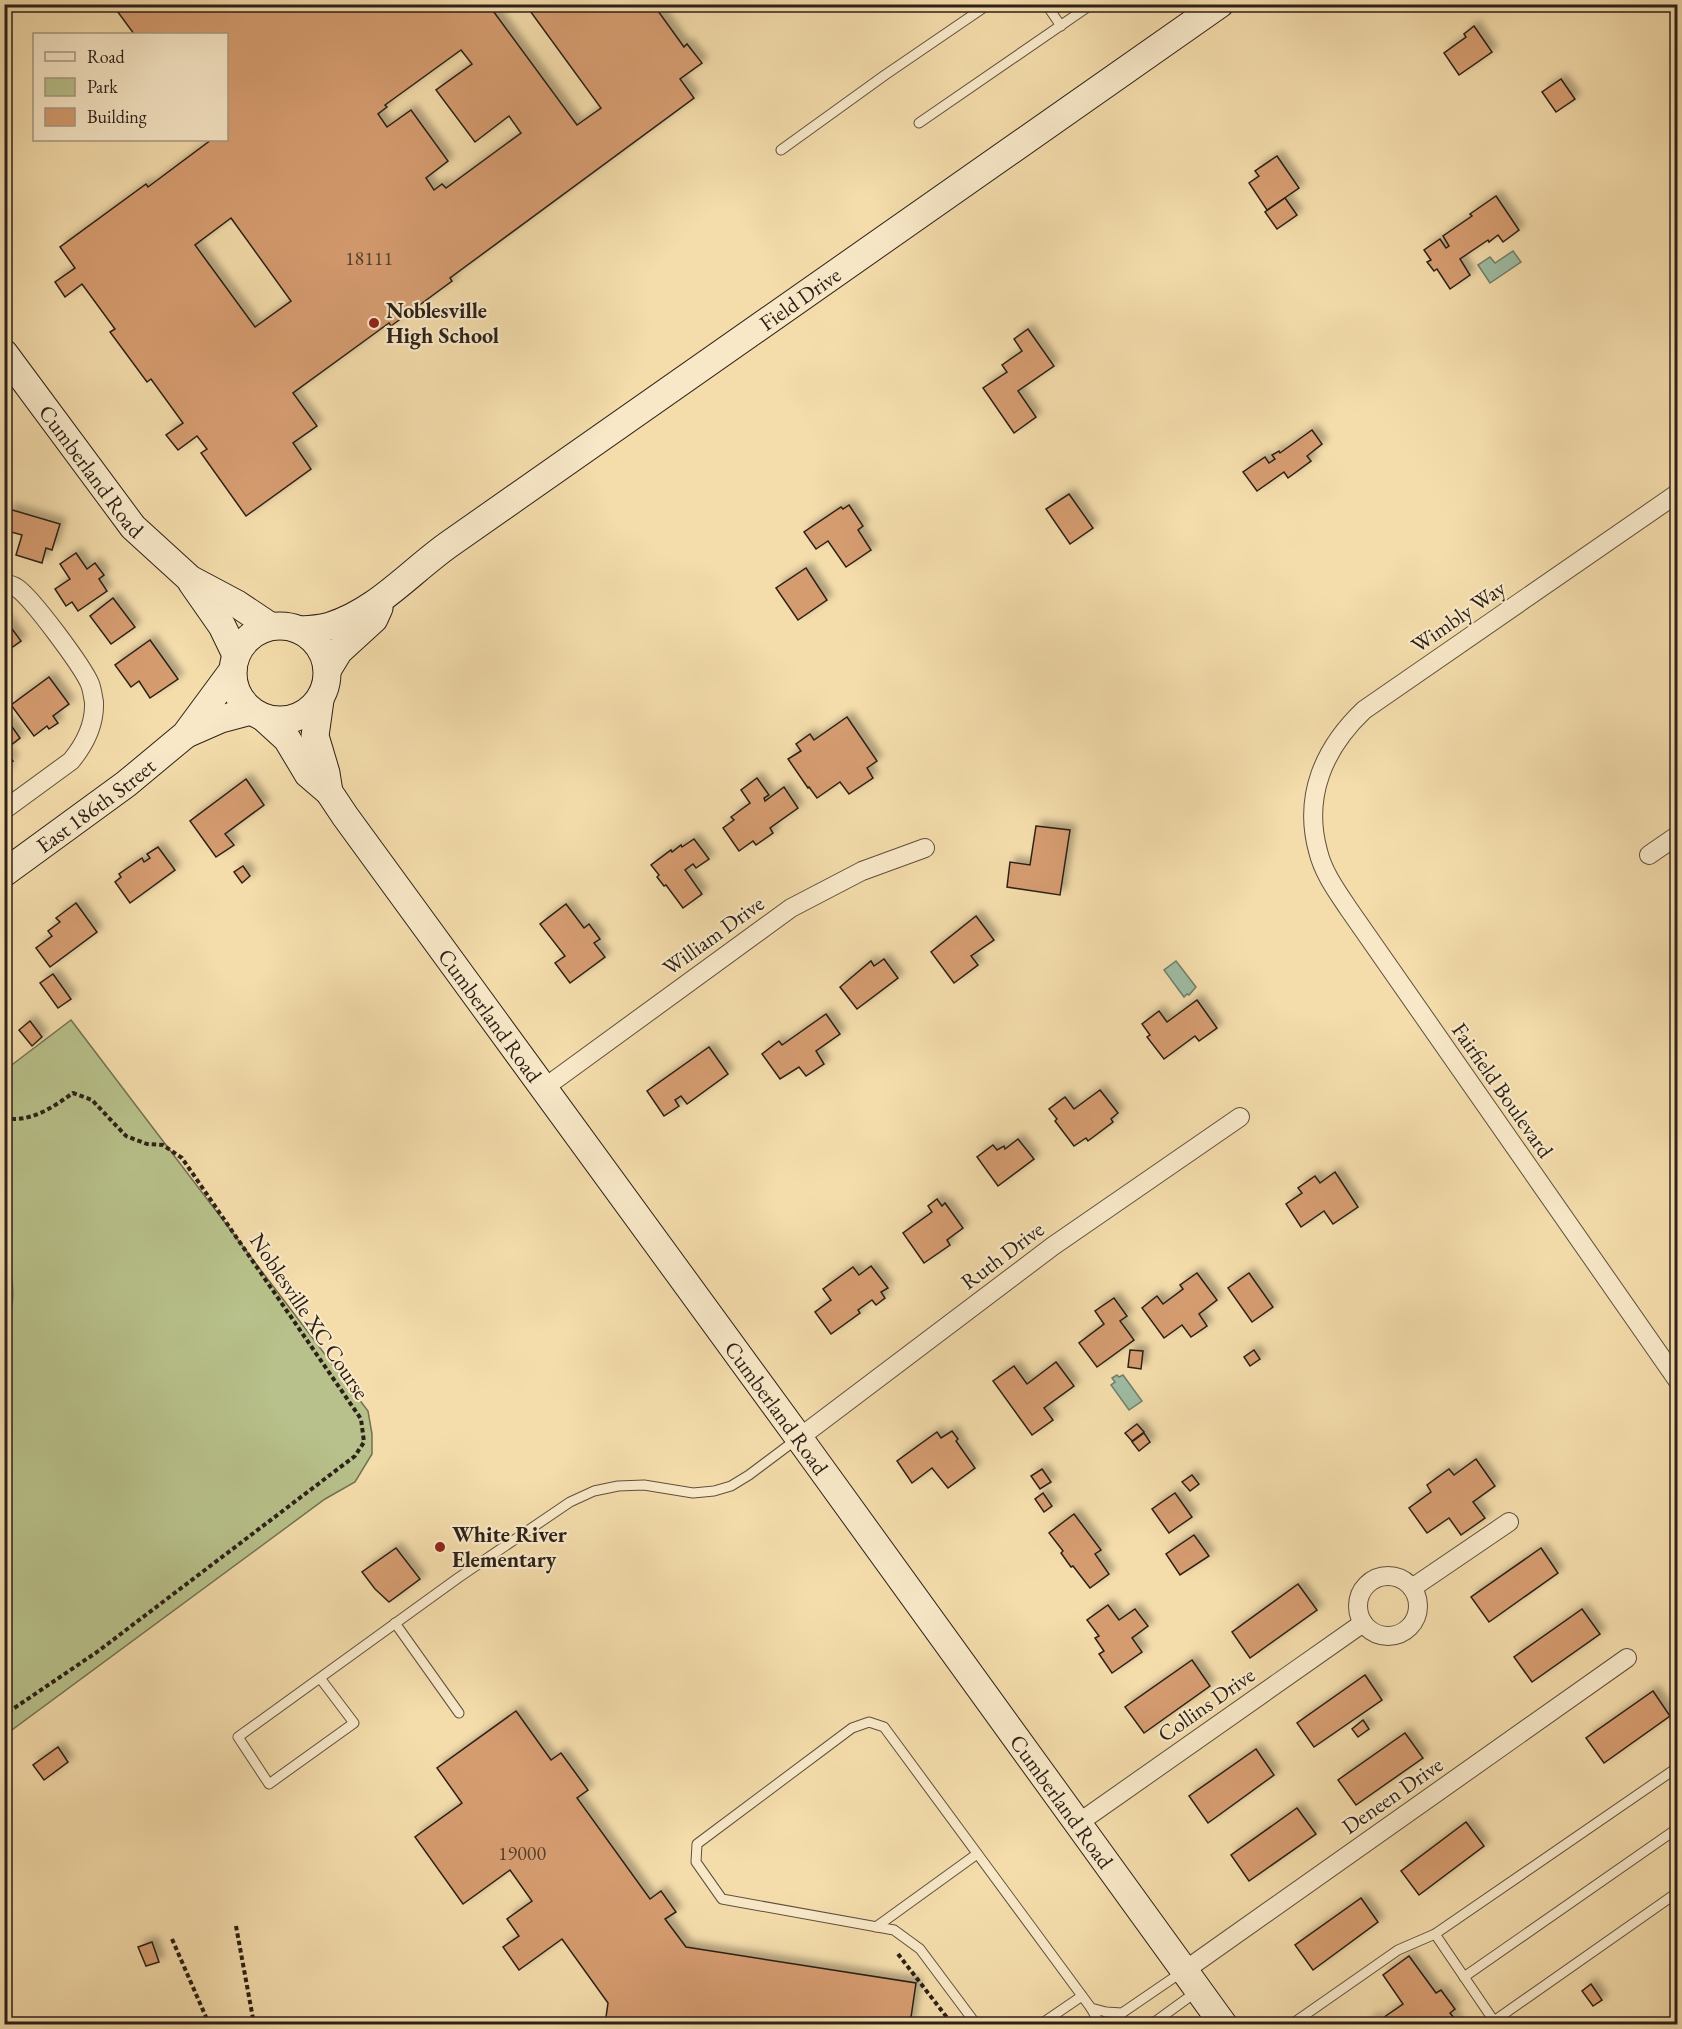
<svg xmlns="http://www.w3.org/2000/svg" width="1682" height="2029" font-family="'EB Garamond',serif">
  <defs>
    <filter id="shadow"><feDropShadow dx="5.5" dy="-5.5" stdDeviation="3" flood-color="#0004"/></filter>
  </defs>
  <rect width="100%" height="100%" fill="#f4dcab"/>
  <filter id="stains"><feTurbulence type="fractalNoise" baseFrequency=".00333" numOctaves="4"/><feColorMatrix values="0 0 0 0 .2 0 0 0 0 .09 0 0 0 0 .02 0 0 0 .5 -.17"/></filter>
  <radialGradient id="worn" r=".72"><stop offset=".6" stop-color="#630" stop-opacity="0"/><stop offset="1" stop-color="#630" stop-opacity=".3"/></radialGradient>
  <path fill="#b8c18b" stroke="#727152" stroke-width="1.5" d="M71 1020 368 1411 372 1434V1454L355 1482 325 1499 5 1735V1070Z"/>
  <g fill="#9ebca3" stroke="#707e6b" stroke-width="1.5">
    <path d="M1513 251 1521 262 1490 283 1478 265 1490 257 1495 263Z"/>
    <path d="M1176 961 1196 987 1189 995 1187 994 1184 997 1164 970Z"/>
    <path d="M5 1248C12 1271 18 1304 5 1325Z"/>
    <path d="M1117 1375 1119 1377 1123 1375 1142 1401 1129 1410 1111 1385 1115 1382 1112 1378Z"/>
  </g>
  <g fill="#d59c6f" stroke="#2c2118" stroke-width="1.5" fill-rule="evenodd" filter="url(#shadow)">
    <path d="M112 4H488L577 125 601 108 525 4H653L684 47 687 44 702 63 680 79 694 98 450 278 452 281 391 326 389 323 293 393 317 426 293 443 311 469 246 516 201 453 207 449 197 436 178 450 166 435 183 423 151 379 147 382 110 332 115 329 82 284 65 297 55 282 75 268 60 247 146 184 148 187 211 140H226V34H134ZM461 50 472 64 436 90 475 142 509 116 521 133 446 188 442 184 434 190 426 178 448 161 411 110 387 127 378 114 387 107 385 105ZM231 218 291 301 255 327 195 245Z"/>
    <path d="M1474 26 1492 52 1459 75 1444 53 1466 37 1464 34Z"/>
    <path d="M1561 79 1575 99 1556 112 1542 92Z"/>
    <path d="M1277 156 1299 188 1267 210 1249 183 1259 176 1255 171Z"/>
    <path d="M1496 196 1519 230 1503 242 1498 235 1489 242 1488 240 1460 259 1470 275 1450 289 1437 269 1434 271 1427 262 1431 260 1424 250 1440 239 1446 248 1449 246 1443 236 1472 216 1470 214Z"/>
    <path d="M1285 198 1297 215 1277 229 1265 212Z"/>
    <path d="M1028 329 1054 366 1018 391 1036 417 1014 433 983 388 1007 372 1002 365 1022 351 1014 339Z"/>
    <path d="M1312 430 1322 444 1307 456 1311 461 1288 478 1284 472 1257 491 1243 472 1265 457 1269 463 1275 459 1272 455 1279 451 1280 453Z"/>
    <path d="M1069 494 1093 528 1070 544 1046 509Z"/>
    <path d="M849 505 863 526 858 530 871 550 846 567 828 541 816 549 804 532 841 507 843 509Z"/>
    <path d="M9 509 60 524 52 550 46 548 42 563 16 555 22 535 4 530Z"/>
    <path d="M76 553 87 569 95 563 104 575 99 579 107 591 78 611 72 602 66 606 55 589 70 579 60 564Z"/>
    <path d="M806 568 827 600 798 620 776 588Z"/>
    <path d="M113 598 135 627 111 644 90 616Z"/>
    <path d="M4 618 21 641 4 653Z"/>
    <path d="M150 640 178 679 150 698 139 681 131 687 115 665Z"/>
    <path d="M49 677 69 704 53 716 58 723 49 729 47 726 34 736 11 705Z"/>
    <path d="M847 717 877 761 867 768 873 778 849 794 840 782 817 798 809 787 808 788 788 759 801 751 796 744 810 734 814 740Z"/>
    <path d="M8 721 20 738 5 750 13 761 5 767 9 771 4 774V724Z"/>
    <path d="M757 778 769 795 764 798 765 801 784 787 798 808 770 828 773 833 756 845 753 841 739 851 723 828 734 820 731 817 750 803 741 790Z"/>
    <path d="M246 779 264 805 225 834 234 845 216 857 190 821Z"/>
    <path d="M1036 826 1070 830 1060 895 1007 887 1010 862 1030 865Z"/>
    <path d="M694 839 709 859 696 868 693 864 685 870 702 894 683 908 666 885 664 886 657 877 659 875 651 865 671 850 672 852 681 845 682 847Z"/>
    <path d="M158 847 175 870 130 903 115 882 121 877 119 874 142 858 144 862 150 858 147 854Z"/>
    <path d="M243 866 250 876 242 883 234 872Z"/>
    <path d="M76 903 97 932 50 967 36 948 52 936 48 931 60 922 56 918Z"/>
    <path d="M566 904 584 928 589 924 600 939 594 943 605 957 570 983 555 963 565 956 540 924Z"/>
    <path d="M976 916 994 940 971 956 978 965 954 983 931 952Z"/>
    <path d="M884 959 898 978 857 1009 840 987 871 961 874 966Z"/>
    <path d="M53 974 71 999 58 1008 40 983Z"/>
    <path d="M1197 1000 1217 1028 1199 1041 1195 1036 1164 1059 1147 1037 1150 1035 1142 1024 1159 1011 1167 1022Z"/>
    <path d="M826 1014 840 1034 816 1051 824 1064 806 1076 799 1067 780 1079 762 1054 779 1041 782 1045Z"/>
    <path d="M30 1021 42 1037 32 1046 19 1030Z"/>
    <path d="M709 1047 728 1074 687 1104 681 1096 675 1100 679 1106 664 1116 647 1091Z"/>
    <path d="M1100 1090 1118 1113 1111 1119 1113 1122 1088 1141 1086 1138 1074 1146 1055 1121 1057 1119 1049 1109 1065 1097 1074 1109Z"/>
    <path d="M1018 1139 1034 1159 998 1186 977 1157 993 1145 997 1150 1004 1146 1005 1149Z"/>
    <path d="M1335 1172 1358 1207 1333 1224 1324 1211 1301 1227 1286 1204 1302 1193 1298 1188 1315 1176 1320 1183Z"/>
    <path d="M937 1199 942 1206 945 1203 963 1228 947 1240 950 1245 924 1263 903 1233 932 1212 928 1206Z"/>
    <path d="M871 1266 888 1288 881 1292 885 1298 876 1305 872 1300 858 1310 860 1313 831 1334 815 1312 831 1300 823 1289 853 1267 859 1275Z"/>
    <path d="M1197 1273 1217 1300 1199 1314 1207 1326 1191 1337 1182 1325 1164 1338 1142 1308 1157 1296 1163 1304 1183 1289 1180 1285Z"/>
    <path d="M1249 1273 1273 1307 1252 1322 1228 1288Z"/>
    <path d="M1114 1298 1127 1316 1120 1321 1134 1340 1097 1367 1079 1343 1104 1324 1095 1311Z"/>
    <path d="M1130 1350 1143 1351 1141 1369 1128 1367Z"/>
    <path d="M1254 1350 1260 1359 1250 1366 1244 1357Z"/>
    <path d="M1056 1362 1074 1386 1044 1408 1053 1420 1032 1435 993 1381 1014 1366 1027 1384Z"/>
    <path d="M1137 1424 1144 1432 1132 1441 1125 1433Z"/>
    <path d="M952 1431 958 1439 956 1441 975 1468 948 1488 932 1468 912 1483 897 1461 937 1432 941 1438Z"/>
    <path d="M1144 1433 1150 1442 1139 1451 1132 1442Z"/>
    <path d="M1476 1459 1495 1486 1473 1502 1485 1518 1461 1535 1449 1518 1427 1533 1409 1508 1431 1492 1427 1485 1449 1469 1454 1475Z"/>
    <path d="M1042 1469 1051 1482 1040 1489 1031 1476Z"/>
    <path d="M1192 1475 1199 1484 1190 1491 1182 1482Z"/>
    <path d="M1043 1493 1052 1506 1044 1512 1035 1499Z"/>
    <path d="M1175 1493 1192 1517 1169 1533 1152 1509Z"/>
    <path d="M1074 1514 1101 1550 1095 1554 1109 1574 1090 1588 1073 1566 1071 1567 1061 1553 1063 1551 1049 1533Z"/>
    <path d="M1194 1535 1209 1556 1180 1575 1166 1554Z"/>
    <path d="M396 1548 420 1579 389 1602 375 1589 362 1572Z"/>
    <path d="M1541 1548 1558 1573 1489 1622 1471 1597Z"/>
    <path d="M1298 1584 1317 1610 1250 1658 1232 1632Z"/>
    <path d="M1108 1605 1119 1620 1135 1609 1148 1626 1132 1638 1142 1652 1112 1673 1099 1654 1104 1651 1095 1638 1099 1636 1087 1620Z"/>
    <path d="M1582 1609 1600 1634 1532 1682 1514 1657Z"/>
    <path d="M1192 1660 1210 1686 1144 1733 1125 1707Z"/>
    <path d="M1365 1675 1382 1700 1314 1747 1297 1723Z"/>
    <path d="M1653 1691 1670 1716 1604 1763 1586 1738Z"/>
    <path d="M516 1711 551 1760 561 1753 588 1790 577 1798 650 1899 661 1891 676 1912 665 1919 686 1947 916 1983 910 2024H605L608 2003 562 1939 519 1970 503 1947 519 1936 507 1919 532 1901 510 1870 463 1904 415 1837 462 1803 437 1768Z"/>
    <path d="M1363 1720 1369 1729 1358 1737 1352 1729Z"/>
    <path d="M1405 1733 1423 1758 1356 1805 1338 1780Z"/>
    <path d="M58 1747 68 1762 44 1780 33 1765Z"/>
    <path d="M1256 1749 1274 1775 1208 1823 1189 1796Z"/>
    <path d="M1297 1808 1316 1834 1249 1881 1231 1855Z"/>
    <path d="M1466 1822 1484 1846 1419 1895 1401 1871Z"/>
    <path d="M1361 1898 1378 1922 1313 1970 1295 1945Z"/>
    <path d="M152 1942 159 1962 146 1966 138 1947Z"/>
    <path d="M1409 1956 1436 1993 1441 1990 1455 2009 1450 2013 1459 2024H1366L1374 2018 1377 2022 1403 2004 1383 1975Z"/>
    <path d="M1591 1984 1602 2000 1593 2006 1582 1991Z"/>
  </g>
  <g fill="none" stroke-linecap="round" stroke-linejoin="round">
    <g stroke="#5e503d" stroke-width="11">
      <g id="lane">
        <path d="M1046 4 1061 26"/>
        <path d="M919 123 1092 4"/>
        <path d="M781 150 885 75 989 4"/>
        <path d="M395 1623 459 1713"/>
        <path d="M320 1678 354 1723 269 1784 238 1737 458 1578 570 1502 594 1491 618 1486 644 1485 693 1493 714 1491 731 1486 749 1475 797 1439"/>
        <path d="M876 1927 977 1854"/>
        <path d="M1435 1934 1494 2021 1678 1892"/>
        <path d="M1464 1977 1678 1828"/>
        <path d="M1091 2008 1100 2024"/>
        <path d="M976 2024 920 1949 894 1930 722 1899 696 1862 697 1844 852 1728 869 1722 884 1727 1091 2008 1106 2012 1122 2013 1182 1972"/>
        <path d="M1041 2024 1082 1996"/>
        <path d="M1152 2024 1196 1992"/>
        <path d="M1292 2024 1398 1950 1435 1934 1678 1767"/>
      </g>
    </g>
    <g stroke="#5e503d" stroke-width="20">
      <g id="street">
        <path d="M1678 493 1364 710C1324 748 1303 796 1318 851 1323 872 1336 890 1348 908L1678 1381"/>
        <path d="M4 583C8 584 14 586 17 588 32 598 83 667 90 684 92 689 93 697 94 702 95 725 85 744 71 761L4 810"/>
        <path d="M1649 855 1678 835"/>
        <path d="M544 1088 791 908 862 871 925 848"/>
        <path d="M799 1438 1053 1246 1240 1117"/>
        <circle cx="1388" cy="1606" r="30"/>
        <path d="M1412 1588 1509 1522"/>
        <path d="M1077 1824 1363 1623"/>
        <path d="M1184 1971 1627 1658"/>
      </g>
    </g>
    <g stroke="#2c2118" stroke-width="29">
      <g id="secondary">
        <path id="s1" d="M4 353 133 527 190 579 237 604 270 626"/>
        <path d="M192 583 222 626 236 655"/>
        <circle cx="280" cy="673" r="47"/>
        <path id="s2" d="M302 630C311 629 321 629 330 626 377 611 409 573 448 545L1220 4"/>
        <path d="M328 669 339 651 374 619 379 608"/>
        <path d="M320 700 315 736 326 773 329 792"/>
        <path id="s3" d="M264 718 287 739 308 774 329 792 345 816 799 1438 1223 2024"/>
        <path d="M189 733 221 719 251 711"/>
        <path id="s4" d="M4 873 126 784 185 735 233 670"/>
      </g>
    </g>
    <g stroke="#2c2118" stroke-width="4" stroke-dasharray="4.5 3" stroke-linecap="butt">
      <path d="M4 1118C31 1123 53 1107 73 1093L92 1100 126 1136 147 1144 163 1145 182 1158 361 1419 364 1442 355 1456 97 1652 4 1715"/>
      <path d="M236 1926 254 2024"/>
      <path d="M172 1939 209 2024"/>
      <path d="M898 1954 952 2024"/>
    </g>
    <use href="#lane" stroke="#f8e8c8" stroke-width="9"/>
    <use href="#street" stroke="#f8e8c8" stroke-width="18"/>
    <use href="#secondary" stroke="#f8e8c8" stroke-width="27"/>
  </g>
  <g fill="#8f2418" stroke="#f8e8c8" stroke-width="2">
    <circle cx="374" cy="323" r="6"/>
    <circle cx="440" cy="1547" r="6"/>
  </g>
  <g text-anchor="middle" stroke-width="4.5" stroke-linejoin="round" paint-order="stroke">
    <g font-size="20" fill="#56402e">
      <text x="369" y="265">18111</text>
      <text x="522" y="1860">19000</text>
    </g>
    <g font-size="22" fill="#2c2118" stroke="#f8e8c8">
      <text dy="8" stroke="none"><textPath href="#s2" startOffset="602">Field Drive</textPath></text>
      <text dy="8" stroke="none"><textPath href="#s1" startOffset="147">Cumberland Road</textPath></text>
      <text transform="translate(1458 616) rotate(-35)" y="8">Wimbly Way</text>
      <text dy="8" stroke="none"><textPath href="#s4" startOffset="114">East 186th Street</textPath></text>
      <text transform="translate(713 935) rotate(-36)" y="8">William Drive</text>
      <text dy="8" stroke="none"><textPath href="#s3" startOffset="375">Cumberland Road</textPath></text>
      <text transform="translate(1503 1090) rotate(55)" y="8">Fairfield Boulevard</text>
      <text transform="translate(1002 1255) rotate(-37)" y="8">Ruth Drive</text>
      <text transform="translate(310 1316) rotate(56)" y="8">Noblesville XC Course</text>
      <text dy="8" stroke="none"><textPath href="#s3" startOffset="861">Cumberland Road</textPath></text>
      <text transform="translate(1206 1704) rotate(-35)" y="8">Collins Drive</text>
      <text transform="translate(1392 1795) rotate(-35)" y="8">Deneen Drive</text>
      <text dy="8" stroke="none"><textPath href="#s3" startOffset="1347">Cumberland Road</textPath></text>
    </g>
    <g font-size="22" font-weight="bold" fill="#2c2118" stroke="#f8e8c8" text-anchor="start">
      <text x="386" y="318">Noblesville<tspan x="386" dy="25">High School</tspan></text>
      <text x="452" y="1542">White River<tspan x="452" dy="25">Elementary</tspan></text>
    </g>
  </g>
  <rect width="1682" height="2029" fill="none" stroke="#f4dcab" stroke-width="24"/>
  <rect x="6" y="6" width="1670" height="2017" fill="none" stroke="#2c2118" stroke-width="3"/>
  <rect x="12" y="12" width="1658" height="2005" fill="none" stroke="#2c2118" stroke-width="1.5"/>
  <rect x="33" y="33" width="195" height="108" fill="#f8e8c8" stroke="#a69882" stroke-width="1.5"/>
  <rect x="45" y="52" width="30" height="9" fill="#f8e8c8" stroke="#a69882" stroke-width="1.5"/>
  <text x="87" y="63" font-size="18" fill="#2c2118">Road</text>
  <rect x="45" y="78" width="30" height="18" fill="#b8c18b" stroke="#a69882" stroke-width="1.5"/>
  <text x="87" y="93" font-size="18" fill="#2c2118">Park</text>
  <rect x="45" y="108" width="30" height="18" fill="#d59c6f" stroke="#a69882" stroke-width="1.5"/>
  <text x="87" y="123" font-size="18" fill="#2c2118">Building</text>
  <rect width="100%" height="100%" filter="url(#stains)"/>
  <rect width="100%" height="100%" fill="url(#worn)"/>
</svg>
